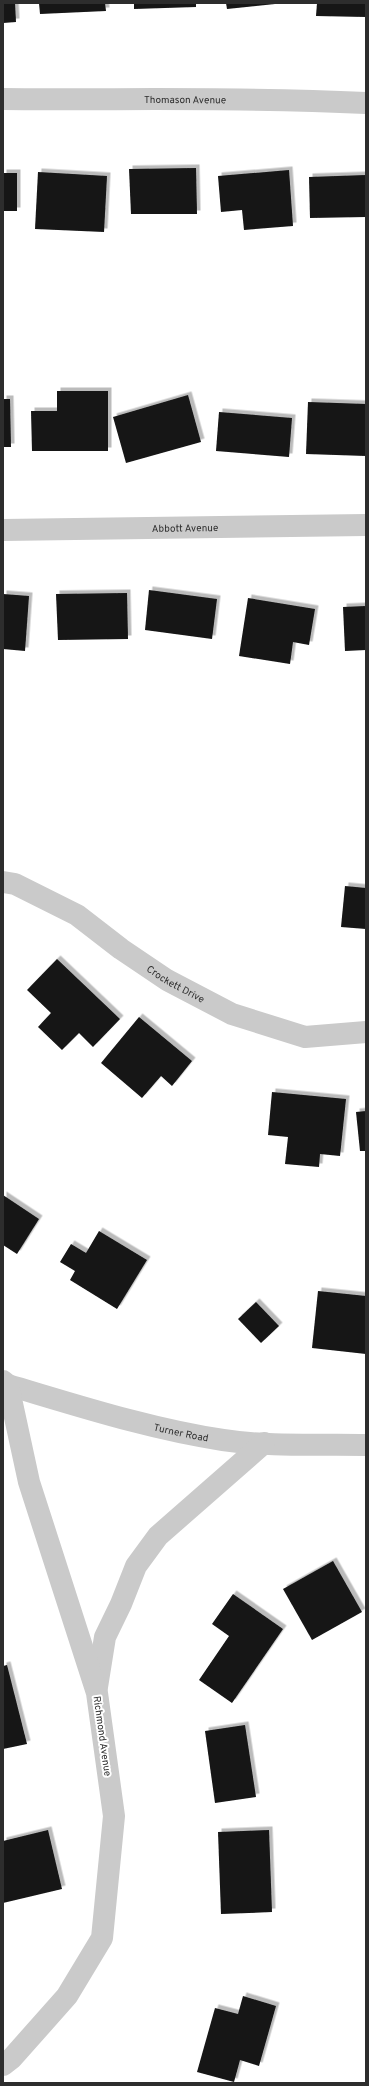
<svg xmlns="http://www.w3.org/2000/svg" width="369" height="2086" font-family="Overpass,sans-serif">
  <defs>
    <filter id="shadow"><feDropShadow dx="3.5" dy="-3.5" stdDeviation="0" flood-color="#0004"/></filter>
  </defs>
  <rect width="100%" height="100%" fill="#fff"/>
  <g fill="#141414" filter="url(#shadow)">
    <path d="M3 3H15L16 22 3 23Z"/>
    <path d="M39 3H105L106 11 40 14Z"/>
    <path d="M134 3H196V7L134 9Z"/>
    <path d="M226 3H275V4L227 9Z"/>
    <path d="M317 3H366V17L316 16Z"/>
    <path d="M196 168 197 214H131L129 169Z"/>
    <path d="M289 170 293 226 244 230 242 210 221 212 218 176Z"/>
    <path d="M38 172 107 176 104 232 35 229Z"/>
    <rect x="3" y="173" width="14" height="38"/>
    <path d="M366 175V217L310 218 309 177Z"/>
    <path d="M57 391H108V451H32L31 411H57Z"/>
    <path d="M188 395 201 442 126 463 113 417Z"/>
    <path d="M3 399H10L11 447H3Z"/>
    <path d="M308 402 366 404V456L306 454Z"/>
    <path d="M219 412 292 418 289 457 216 451Z"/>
    <path d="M149 590 217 599 212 639 145 630Z"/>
    <path d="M127 593 128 639 58 640 56 594Z"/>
    <path d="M3 594 29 596 25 651 3 649Z"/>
    <path d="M248 598 315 609 309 645 293 642 290 664 239 656Z"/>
    <path d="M366 606V650L345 651 343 607Z"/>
    <path d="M345 886 366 888V929L341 927Z"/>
    <path d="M57 959 120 1019 93 1047 79 1033 62 1050 38 1027 51 1013 27 990Z"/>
    <path d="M139 1017 192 1061 172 1086 161 1076 142 1098 101 1063Z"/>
    <path d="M272 1092 346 1099 340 1156 320 1154 319 1167 285 1164 288 1137 268 1135Z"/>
    <path d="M366 1111V1151H360L356 1112Z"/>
    <path d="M3 1195 39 1219 17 1254 3 1245Z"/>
    <path d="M99 1231 147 1260 117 1309 70 1280 75 1271 60 1262 71 1244 86 1253Z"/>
    <path d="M318 1291 366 1296V1354L312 1348Z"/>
    <path d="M256 1302 279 1326 261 1343 238 1319Z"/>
    <path d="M333 1561 362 1612 312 1640 283 1589Z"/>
    <path d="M233 1594 283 1629 232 1703 199 1680 229 1636 212 1624Z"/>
    <path d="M7 1665 27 1744 3 1749V1666Z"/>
    <path d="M245 1725 256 1797 215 1803 205 1731Z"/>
    <path d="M48 1830 62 1889 3 1903V1841Z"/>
    <path d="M269 1830 272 1912 221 1914 218 1832Z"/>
    <path d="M243 1996 276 2006 259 2066 240 2060 234 2082 197 2072 215 2008 238 2014Z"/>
  </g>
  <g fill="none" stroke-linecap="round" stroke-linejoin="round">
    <g stroke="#cacaca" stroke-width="22">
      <path id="s1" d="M3 99C124 100 245 97 366 103"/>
      <path id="s2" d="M3 530 366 525"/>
      <path id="s3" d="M3 882 15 884 77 915 121 949 167 980 232 1014 305 1037 366 1032"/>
      <path id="s4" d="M3 1381 8 1385C79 1406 150 1429 223 1440 270 1447 319 1444 366 1445"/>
      <path d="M97 1687 105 1637 121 1604 136 1566 158 1536 264 1443"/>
      <path d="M3 2065 12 2058 67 1996 102 1938 114 1816 97 1693 29 1482 8 1385"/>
    </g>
  </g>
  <g text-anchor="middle" stroke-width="4" stroke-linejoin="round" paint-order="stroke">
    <g font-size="10" fill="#2d2d2d" stroke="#fff">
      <text dy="4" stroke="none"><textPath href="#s1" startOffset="182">Thomason Avenue</textPath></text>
      <text dy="4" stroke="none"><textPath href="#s2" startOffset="182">Abbott Avenue</textPath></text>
      <text dy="4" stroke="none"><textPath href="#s3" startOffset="202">Crockett Drive</textPath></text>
      <text dy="4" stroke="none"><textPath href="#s4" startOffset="186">Turner Road</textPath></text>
      <text transform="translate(103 1736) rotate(82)" y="4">Richmond Avenue</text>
    </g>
  </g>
  <rect width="369" height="2086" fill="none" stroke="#2d2d2d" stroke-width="8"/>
</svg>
